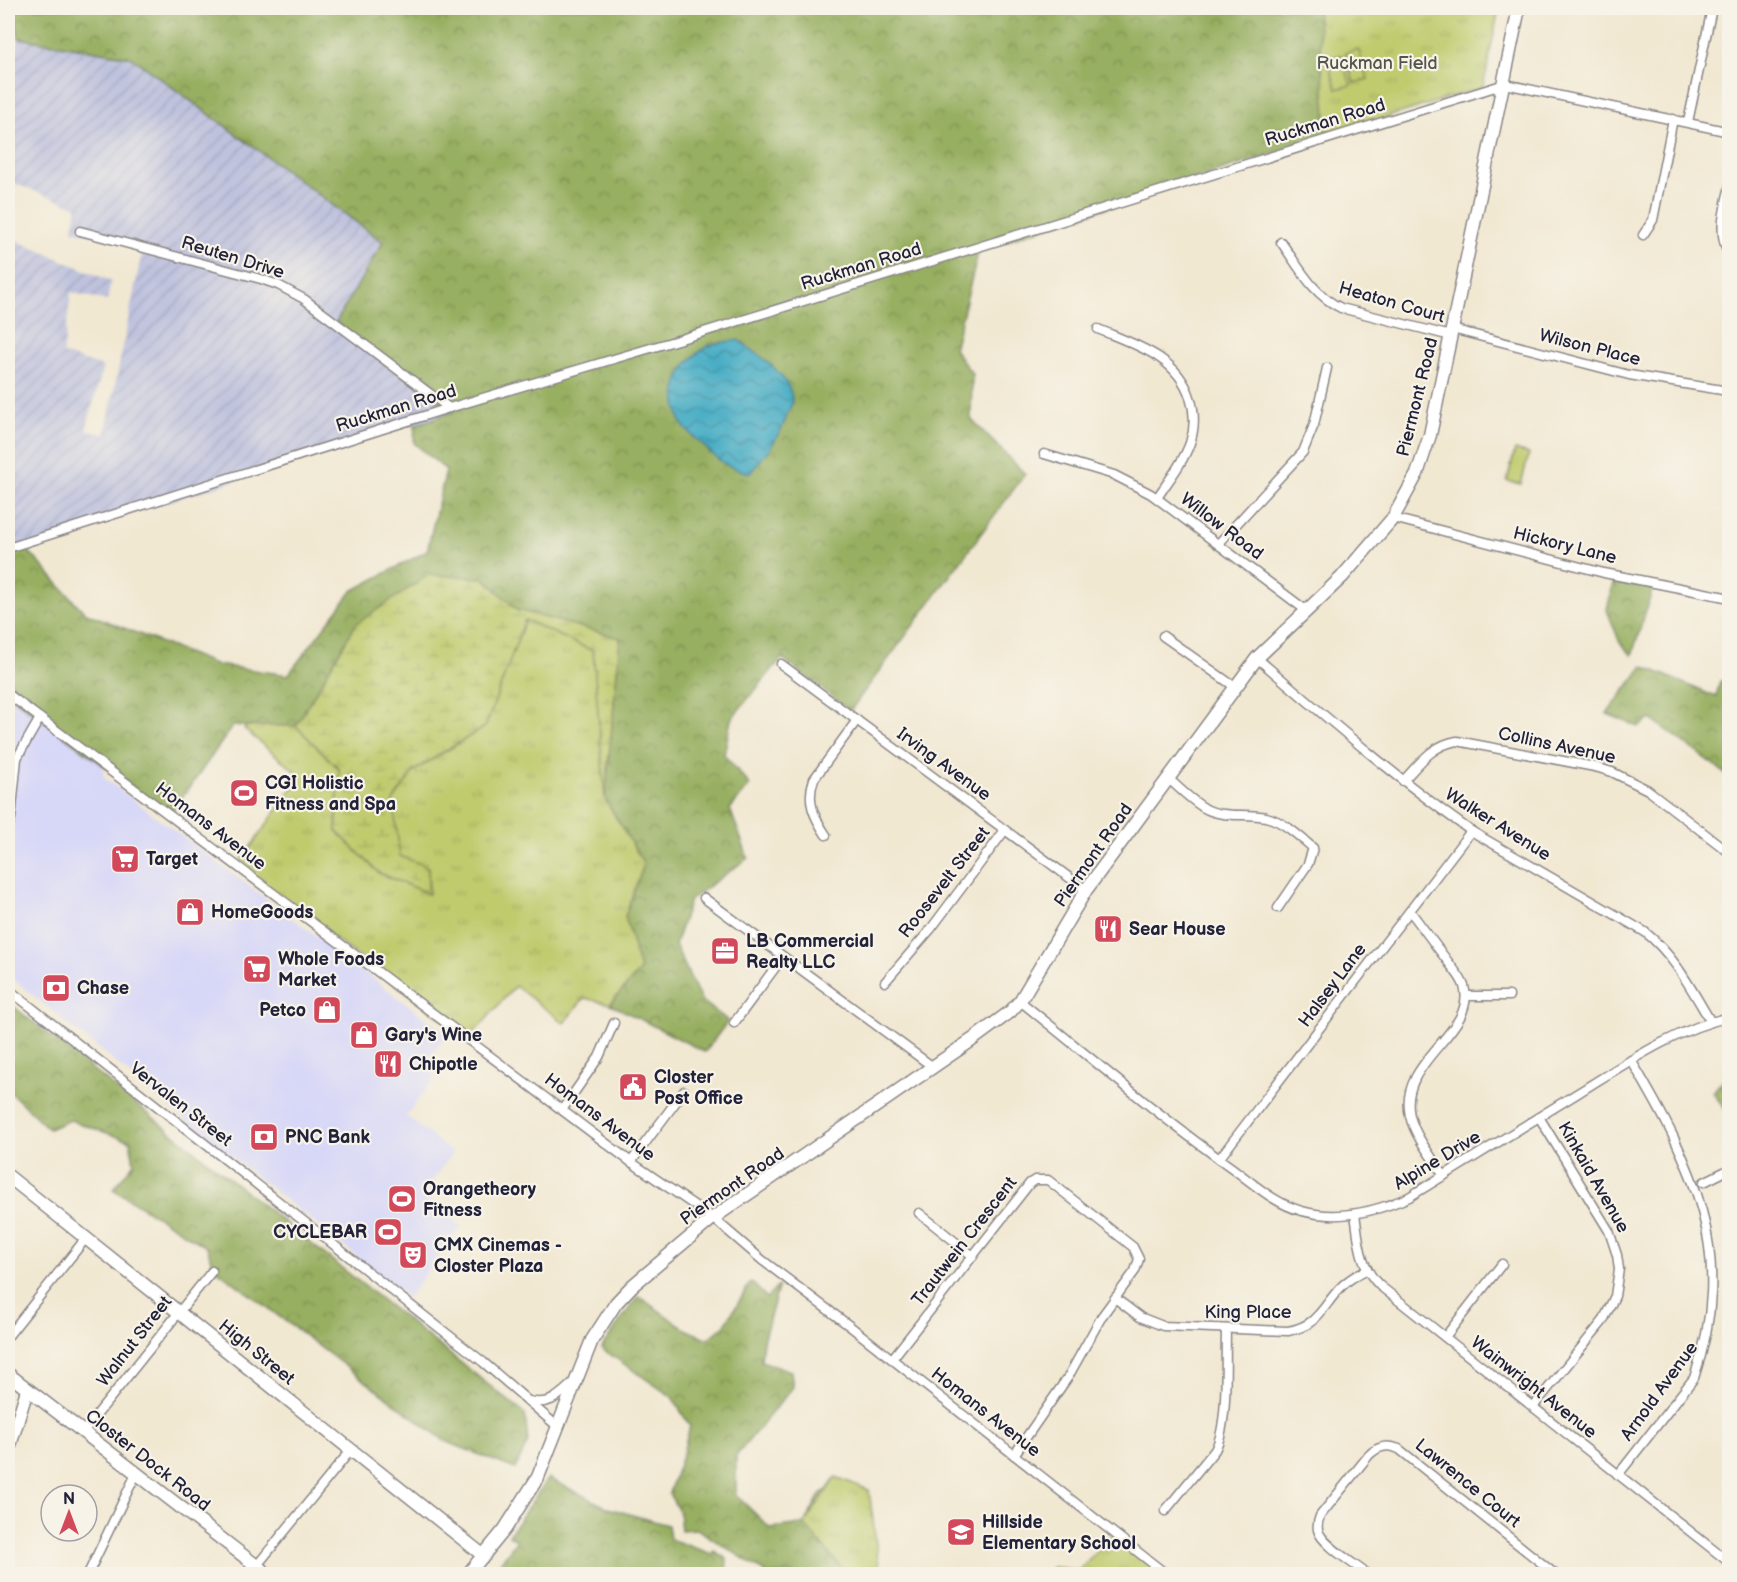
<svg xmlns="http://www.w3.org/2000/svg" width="1737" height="1582" font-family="'Balsamiq Sans',sans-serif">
  <defs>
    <pattern id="industrial-furrows" width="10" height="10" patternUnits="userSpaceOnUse" patternTransform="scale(1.5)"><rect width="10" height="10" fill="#bfc2dd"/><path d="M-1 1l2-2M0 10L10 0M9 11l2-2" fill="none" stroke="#a4a6bf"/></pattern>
    <pattern id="forest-crowns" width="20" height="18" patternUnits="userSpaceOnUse" patternTransform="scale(1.5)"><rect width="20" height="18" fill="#97af60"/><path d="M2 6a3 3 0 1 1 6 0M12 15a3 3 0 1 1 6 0" fill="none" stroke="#7b8e50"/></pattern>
    <pattern id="wetland-marsh" width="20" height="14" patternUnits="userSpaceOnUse" patternTransform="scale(1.5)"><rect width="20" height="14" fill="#bfcb6d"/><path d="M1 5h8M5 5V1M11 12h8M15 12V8" fill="none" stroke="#a4ae5f"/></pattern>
    <pattern id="park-tufts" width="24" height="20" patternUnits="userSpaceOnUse" patternTransform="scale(1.5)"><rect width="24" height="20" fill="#bfcb6d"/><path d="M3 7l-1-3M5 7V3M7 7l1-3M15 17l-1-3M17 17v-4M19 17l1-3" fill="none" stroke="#a4ae5f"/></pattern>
    <pattern id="water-waves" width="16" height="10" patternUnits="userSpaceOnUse" patternTransform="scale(1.5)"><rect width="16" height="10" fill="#45acc4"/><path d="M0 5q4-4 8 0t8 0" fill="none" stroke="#398ca0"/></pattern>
  </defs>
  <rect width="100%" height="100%" fill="#f7f3e8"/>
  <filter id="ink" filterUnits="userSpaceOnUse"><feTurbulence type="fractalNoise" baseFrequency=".0167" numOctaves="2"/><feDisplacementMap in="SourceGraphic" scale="12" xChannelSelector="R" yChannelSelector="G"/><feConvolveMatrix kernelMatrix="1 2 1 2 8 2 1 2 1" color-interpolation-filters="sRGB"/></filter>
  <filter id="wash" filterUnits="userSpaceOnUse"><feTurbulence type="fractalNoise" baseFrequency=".008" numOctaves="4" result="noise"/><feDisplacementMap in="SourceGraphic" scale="24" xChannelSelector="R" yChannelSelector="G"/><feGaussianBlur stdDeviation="1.35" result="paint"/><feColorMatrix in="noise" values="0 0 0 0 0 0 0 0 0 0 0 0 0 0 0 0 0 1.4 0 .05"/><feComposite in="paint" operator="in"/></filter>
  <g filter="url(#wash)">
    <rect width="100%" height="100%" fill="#f1e8d2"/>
    <path fill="#d7d7f8" d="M8 694 102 765 104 778 447 1034 423 1066 436 1076 406 1116 453 1153 421 1195 461 1227 408 1297 189 1123 12 978 8 980Z"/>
    <path fill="url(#industrial-furrows)" d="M19 38 131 57 383 242 336 322 453 412 8 552V237L111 281 107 301 71 292 63 354 103 367 86 429 105 435 143 247 73 230 77 207 8 181V97Z"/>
    <g fill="url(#forest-crowns)" stroke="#5c684e" stroke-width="1.5">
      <path d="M11 8H1317L1328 136 979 249 954 349 972 374 971 419 1025 474 850 711 782 658 731 719 724 755 750 785 730 809 748 858 690 900 675 945 701 1000 728 1021 705 1052 610 1004 640 970 625 916 644 864 605 799 620 638 517 610 484 578 356 624 296 726H233L170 815 8 694V552L24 546 84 612 217 665 288 675 352 591 427 551 446 470 414 443 415 425 452 412 336 322 383 242 131 57 19 38Z"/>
      <path d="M1613 583 1653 588 1632 655 1620 643 1607 610Z"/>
      <path d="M1643 666 1716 697 1720 681H1729V776L1651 719 1639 727 1607 714Z"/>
      <path d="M8 1002 525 1414 528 1442 515 1469 445 1441 212 1266 208 1248 113 1189 134 1163 130 1141 70 1120 49 1129 8 1090Z"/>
      <path d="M1729 1072 1730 1114 1729 1115 1713 1092Z"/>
      <path d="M751 1282 767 1298 779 1285 763 1341 761 1361 791 1371 793 1387 736 1456V1495L770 1528 804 1524 821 1493 837 1485 873 1574H768L697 1529 681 1530 679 1512 669 1493 683 1453 690 1426 672 1397 601 1348 638 1296 687 1330 708 1339 724 1326Z"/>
      <path d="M548 1478 608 1508 668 1525 670 1539 712 1554 714 1551 727 1559 726 1574H492L517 1540 509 1535Z"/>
    </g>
    <path fill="url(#wetland-marsh)" stroke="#707654" stroke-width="1.5" d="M429 575 484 578 517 610 620 638 605 799 593 651 525 620 486 726 414 771 428 867 429 894 379 873 336 831 339 769 296 726 356 624Z"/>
    <g fill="url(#park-tufts)" stroke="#707654" stroke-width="1.5">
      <path d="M1317 8H1499L1483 87 1328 136Z"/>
      <path d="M525 620 593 651 605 799 644 864 625 916 640 970 610 1004 584 998 564 1023 515 986 469 1039 237 866 301 776 244 729 247 726H296L339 769 336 831 379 873 429 894 428 867 400 856 393 801 414 771 486 726Z"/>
      <path d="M836 1477 869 1490 880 1574H847L804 1524Z"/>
      <path d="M1112 1535 1163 1574H1044L1053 1567 1079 1570Z"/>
    </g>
    <g fill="#bfcb6d" stroke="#707654" stroke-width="1.5">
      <path d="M1358 49 1368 79 1354 83 1345 53Z"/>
      <path d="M1341 55 1351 85 1337 89 1327 59Z"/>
      <path d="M1515 450 1529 454 1521 484 1507 481Z"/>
    </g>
    <path fill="url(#water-waves)" stroke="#346780" stroke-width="1.5" d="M738 340C756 352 793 377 792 401 792 405 789 411 787 415 780 438 765 455 750 473 726 468 717 460 700 442 694 437 684 430 681 422 668 390 680 360 711 345 719 342 730 341 738 340Z"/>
  </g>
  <g filter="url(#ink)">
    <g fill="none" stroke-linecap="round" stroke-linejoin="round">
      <g stroke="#8a8586" stroke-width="11">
        <g id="street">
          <path d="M1688 122 1712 8"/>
          <path d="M1730 185C1725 209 1716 233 1730 256"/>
          <path d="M80 231 261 279 278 285 304 299 449 408"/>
          <path d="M1643 235 1653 220 1673 119"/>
          <path d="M1281 242C1299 267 1313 295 1341 308L1451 336"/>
          <path d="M1098 329C1133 344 1177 356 1190 397 1195 412 1195 428 1190 443 1183 463 1168 481 1157 498"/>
          <path d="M1452 329 1629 375 1722 390"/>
          <path d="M1044 454 1114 475 1151 494 1307 611"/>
          <path d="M1393 518 1604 573 1730 598"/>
          <path d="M1219 543 1303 452 1314 425 1327 368"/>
          <path d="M8 548 449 408 681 339 1505 84 1730 132"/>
          <path d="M1163 636 1235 687"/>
          <path d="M1257 658C1327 718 1396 778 1471 831L1645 932C1675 956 1691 989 1711 1022"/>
          <path d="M781 664 1086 890"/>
          <path d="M8 694 631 1162 713 1218 762 1260 851 1327 1166 1574"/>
          <path d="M1169 779C1180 789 1193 802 1206 809 1223 818 1247 813 1266 817 1283 821 1299 836 1313 848L1308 864 1278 908"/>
          <path d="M1403 781C1419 764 1432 745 1457 741L1595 767 1612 772 1648 790 1730 853"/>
          <path d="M8 825 11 818 17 758 40 718"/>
          <path d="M826 835C814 817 806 801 814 779L857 720"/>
          <path d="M704 898 933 1067"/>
          <path d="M1410 911C1423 928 1436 946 1449 963 1454 970 1461 977 1464 986 1478 1032 1397 1060 1410 1116 1415 1137 1433 1158 1444 1176"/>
          <path d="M885 982 930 930 1005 830"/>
          <path d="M8 989 483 1362 557 1426"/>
          <path d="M1466 996H1509"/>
          <path d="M1020 1001C1090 1057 1159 1116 1232 1168 1254 1184 1275 1204 1302 1211 1338 1221 1375 1212 1409 1197 1465 1163 1521 1128 1578 1093 1625 1064 1675 1029 1730 1017"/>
          <path d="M734 1023 783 957"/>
          <path d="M562 1110 599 1057 614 1023"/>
          <path d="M1219 1159 1471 831"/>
          <path d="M631 1162 684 1091"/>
          <path d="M1704 1182 1730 1169"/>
          <path d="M919 1213 973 1256"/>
          <path d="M1355 1214C1359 1240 1359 1265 1379 1285L1730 1563"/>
          <path d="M1115 1298 1140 1317 1163 1326 1288 1331C1320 1325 1322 1306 1342 1286 1349 1279 1358 1274 1366 1270"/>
          <path d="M8 1336 86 1238"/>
          <path d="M1445 1337 1502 1264"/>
          <path d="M892 1359 1030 1183 1035 1180H1048L1133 1247 1139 1259 1135 1271 1102 1316 1068 1377 1014 1455"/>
          <path d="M528 1401C551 1406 558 1396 574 1382"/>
          <path d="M1533 1407 1603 1321 1615 1296 1619 1269 1617 1255 1609 1231 1539 1117"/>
          <path d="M83 1432 212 1271"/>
          <path d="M1618 1475 1694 1378C1737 1254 1694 1166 1631 1060"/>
          <path d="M1165 1511 1215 1450C1229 1423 1225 1362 1226 1329"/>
          <path d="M88 1574 136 1474"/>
          <path d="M250 1574 351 1450"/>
          <path d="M1367 1574C1356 1565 1321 1544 1318 1530 1317 1525 1318 1521 1320 1516L1369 1455C1378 1446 1387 1444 1399 1449L1555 1574"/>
        </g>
      </g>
      <g stroke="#8a8586" stroke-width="15">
        <g id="secondary">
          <path d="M8 1176 484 1556"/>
          <path d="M8 1452 27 1390"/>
        </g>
      </g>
      <g stroke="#8a8586" stroke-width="15">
        <g id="primary">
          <path d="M8 1374 267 1574"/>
          <path d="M468 1574 505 1529 538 1477 592 1340 616 1303 632 1286 713 1218 972 1040 1010 1012 1020 1001 1086 890 1257 658 1342 577 1393 518 1417 474 1430 435 1519 8"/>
        </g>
      </g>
      <use href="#street" stroke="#fff" stroke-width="8"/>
      <use href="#secondary" stroke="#fff" stroke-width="12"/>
      <use href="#primary" stroke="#fff" stroke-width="12"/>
    </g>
  </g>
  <defs>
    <g id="stadium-square" transform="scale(1.5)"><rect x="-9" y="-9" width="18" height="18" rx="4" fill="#d1495b" stroke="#f7f3e8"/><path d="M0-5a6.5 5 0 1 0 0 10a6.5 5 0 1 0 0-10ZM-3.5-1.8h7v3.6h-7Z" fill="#fff"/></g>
    <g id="supermarket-square" transform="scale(1.5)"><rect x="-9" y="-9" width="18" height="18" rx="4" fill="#d1495b" stroke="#f7f3e8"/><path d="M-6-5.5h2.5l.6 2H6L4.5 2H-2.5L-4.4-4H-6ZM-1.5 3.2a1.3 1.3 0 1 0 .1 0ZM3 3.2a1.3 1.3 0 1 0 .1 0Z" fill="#fff"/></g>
    <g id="shop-square" transform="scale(1.5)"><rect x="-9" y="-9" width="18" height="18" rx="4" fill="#d1495b" stroke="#f7f3e8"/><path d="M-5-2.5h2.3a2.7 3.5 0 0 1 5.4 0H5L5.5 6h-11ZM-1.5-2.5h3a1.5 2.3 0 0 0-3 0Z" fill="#fff"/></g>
    <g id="restaurant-square" transform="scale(1.5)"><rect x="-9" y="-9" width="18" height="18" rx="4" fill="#d1495b" stroke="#f7f3e8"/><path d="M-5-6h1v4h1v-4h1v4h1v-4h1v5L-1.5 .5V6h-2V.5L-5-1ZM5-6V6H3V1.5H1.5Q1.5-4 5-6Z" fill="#fff"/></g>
    <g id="office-square" transform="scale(1.5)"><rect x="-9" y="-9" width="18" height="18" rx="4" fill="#d1495b" stroke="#f7f3e8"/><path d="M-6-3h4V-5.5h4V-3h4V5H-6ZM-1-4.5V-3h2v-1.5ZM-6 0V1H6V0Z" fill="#fff"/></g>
    <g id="bank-square" transform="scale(1.5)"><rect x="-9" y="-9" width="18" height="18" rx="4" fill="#d1495b" stroke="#f7f3e8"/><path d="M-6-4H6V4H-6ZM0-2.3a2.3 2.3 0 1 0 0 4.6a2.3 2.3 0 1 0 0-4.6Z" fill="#fff"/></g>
    <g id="civic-square" transform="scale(1.5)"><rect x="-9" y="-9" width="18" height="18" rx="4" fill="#d1495b" stroke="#f7f3e8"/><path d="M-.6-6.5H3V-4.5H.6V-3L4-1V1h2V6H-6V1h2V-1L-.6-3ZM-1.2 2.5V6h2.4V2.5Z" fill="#fff"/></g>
    <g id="theatre-square" transform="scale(1.5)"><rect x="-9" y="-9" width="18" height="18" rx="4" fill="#d1495b" stroke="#f7f3e8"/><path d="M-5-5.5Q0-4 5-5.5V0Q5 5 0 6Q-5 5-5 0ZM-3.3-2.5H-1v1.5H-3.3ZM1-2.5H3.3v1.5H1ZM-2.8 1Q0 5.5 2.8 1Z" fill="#fff"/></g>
    <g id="school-square" transform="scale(1.5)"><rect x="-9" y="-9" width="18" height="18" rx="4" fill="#d1495b" stroke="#f7f3e8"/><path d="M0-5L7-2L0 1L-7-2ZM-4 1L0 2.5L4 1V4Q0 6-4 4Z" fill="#fff"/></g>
  </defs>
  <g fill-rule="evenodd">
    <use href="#stadium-square" x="244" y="793"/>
    <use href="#supermarket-square" x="125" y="859"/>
    <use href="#shop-square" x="190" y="912"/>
    <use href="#restaurant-square" x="1108" y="929"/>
    <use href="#office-square" x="725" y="951"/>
    <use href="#supermarket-square" x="257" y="969"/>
    <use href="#bank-square" x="56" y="988"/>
    <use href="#shop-square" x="327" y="1010"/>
    <use href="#shop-square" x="364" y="1035"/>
    <use href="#restaurant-square" x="388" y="1064"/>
    <use href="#civic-square" x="633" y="1087"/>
    <use href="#bank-square" x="264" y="1137"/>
    <use href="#stadium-square" x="402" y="1199"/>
    <use href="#stadium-square" x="388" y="1232"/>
    <use href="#theatre-square" x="413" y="1255"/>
    <use href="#school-square" x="961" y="1532"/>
  </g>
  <g text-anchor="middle" stroke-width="4.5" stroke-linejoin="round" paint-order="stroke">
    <g font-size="18" fill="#51554a" stroke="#f7f3e8">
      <text x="1377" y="69">Ruckman Field</text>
    </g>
    <g font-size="18" fill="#22223b" stroke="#f7f3e8">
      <text transform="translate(1325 122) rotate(-17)" y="6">Ruckman Road</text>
      <text transform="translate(233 257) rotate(17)" y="6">Reuten Drive</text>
      <text transform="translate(861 266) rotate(-17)" y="6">Ruckman Road</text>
      <text transform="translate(1392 302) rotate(16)" y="6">Heaton Court</text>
      <text transform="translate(1590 347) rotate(14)" y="6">Wilson Place</text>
      <text transform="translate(1417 397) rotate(-76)" y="6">Piermont Road</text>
      <text transform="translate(396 408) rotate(-17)" y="6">Ruckman Road</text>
      <text transform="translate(1222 526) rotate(37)" y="6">Willow Road</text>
      <text transform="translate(1565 545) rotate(14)" y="6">Hickory Lane</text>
      <text transform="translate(1557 745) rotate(12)" y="6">Collins Avenue</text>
      <text transform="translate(944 764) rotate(36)" y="6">Irving Avenue</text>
      <text transform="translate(1498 824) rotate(32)" y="6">Walker Avenue</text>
      <text transform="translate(211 826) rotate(37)" y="6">Homans Avenue</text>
      <text transform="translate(1093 855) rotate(-55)" y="6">Piermont Road</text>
      <text transform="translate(944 882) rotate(-52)" y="6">Roosevelt Street</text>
      <text transform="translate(1332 985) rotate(-53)" y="6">Halsey Lane</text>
      <text transform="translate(181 1104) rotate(38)" y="6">Vervalen Street</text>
      <text transform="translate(600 1117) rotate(37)" y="6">Homans Avenue</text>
      <text transform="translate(1437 1160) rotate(-31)" y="6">Alpine Drive</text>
      <text transform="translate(1594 1177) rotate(60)" y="6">Kinkaid Avenue</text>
      <text transform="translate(732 1186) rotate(-35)" y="6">Piermont Road</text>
      <text transform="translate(964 1241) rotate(-52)" y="6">Trautwein Crescent</text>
      <text x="1248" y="1318">King Place</text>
      <text transform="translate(134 1341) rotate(-52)" y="6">Walnut Street</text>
      <text transform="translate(257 1352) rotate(39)" y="6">High Street</text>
      <text transform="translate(1534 1387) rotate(38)" y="6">Wainwright Avenue</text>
      <text transform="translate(1659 1391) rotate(-54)" y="6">Arnold Avenue</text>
      <text transform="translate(986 1412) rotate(38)" y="6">Homans Avenue</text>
      <text transform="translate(148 1460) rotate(38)" y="6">Closter Dock Road</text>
      <text transform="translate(1468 1483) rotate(39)" y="6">Lawrence Court</text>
    </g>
    <g font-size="18" font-weight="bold" fill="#22223b" stroke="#f7f3e8" text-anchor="start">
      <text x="265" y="789">CGI Holistic<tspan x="265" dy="21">Fitness and Spa</tspan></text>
      <text x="146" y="865">Target</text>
      <text x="211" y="918">HomeGoods</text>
      <text x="1129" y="935">Sear House</text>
      <text x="746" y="947">LB Commercial<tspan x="746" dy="21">Realty LLC</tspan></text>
      <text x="278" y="965">Whole Foods<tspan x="278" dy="21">Market</tspan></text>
      <text x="77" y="994">Chase</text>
      <text x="306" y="1016" text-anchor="end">Petco</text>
      <text x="385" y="1041">Gary's Wine</text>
      <text x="409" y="1070">Chipotle</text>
      <text x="654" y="1083">Closter<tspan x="654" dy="21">Post Office</tspan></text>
      <text x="285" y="1143">PNC Bank</text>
      <text x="423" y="1195">Orangetheory<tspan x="423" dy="21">Fitness</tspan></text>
      <text x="367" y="1238" text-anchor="end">CYCLEBAR</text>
      <text x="434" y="1251">CMX Cinemas -<tspan x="434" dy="21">Closter Plaza</tspan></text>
      <text x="982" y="1528">Hillside<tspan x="982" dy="21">Elementary School</tspan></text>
    </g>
  </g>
  <rect width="1737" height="1582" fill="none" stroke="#f7f3e8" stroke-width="30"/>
  <g transform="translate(69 1513)"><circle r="28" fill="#f7f3e8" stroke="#a29fa3" stroke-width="1.5"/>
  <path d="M0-4.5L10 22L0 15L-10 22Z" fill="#d1495b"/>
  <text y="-9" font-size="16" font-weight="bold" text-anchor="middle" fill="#22223b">N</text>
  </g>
</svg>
